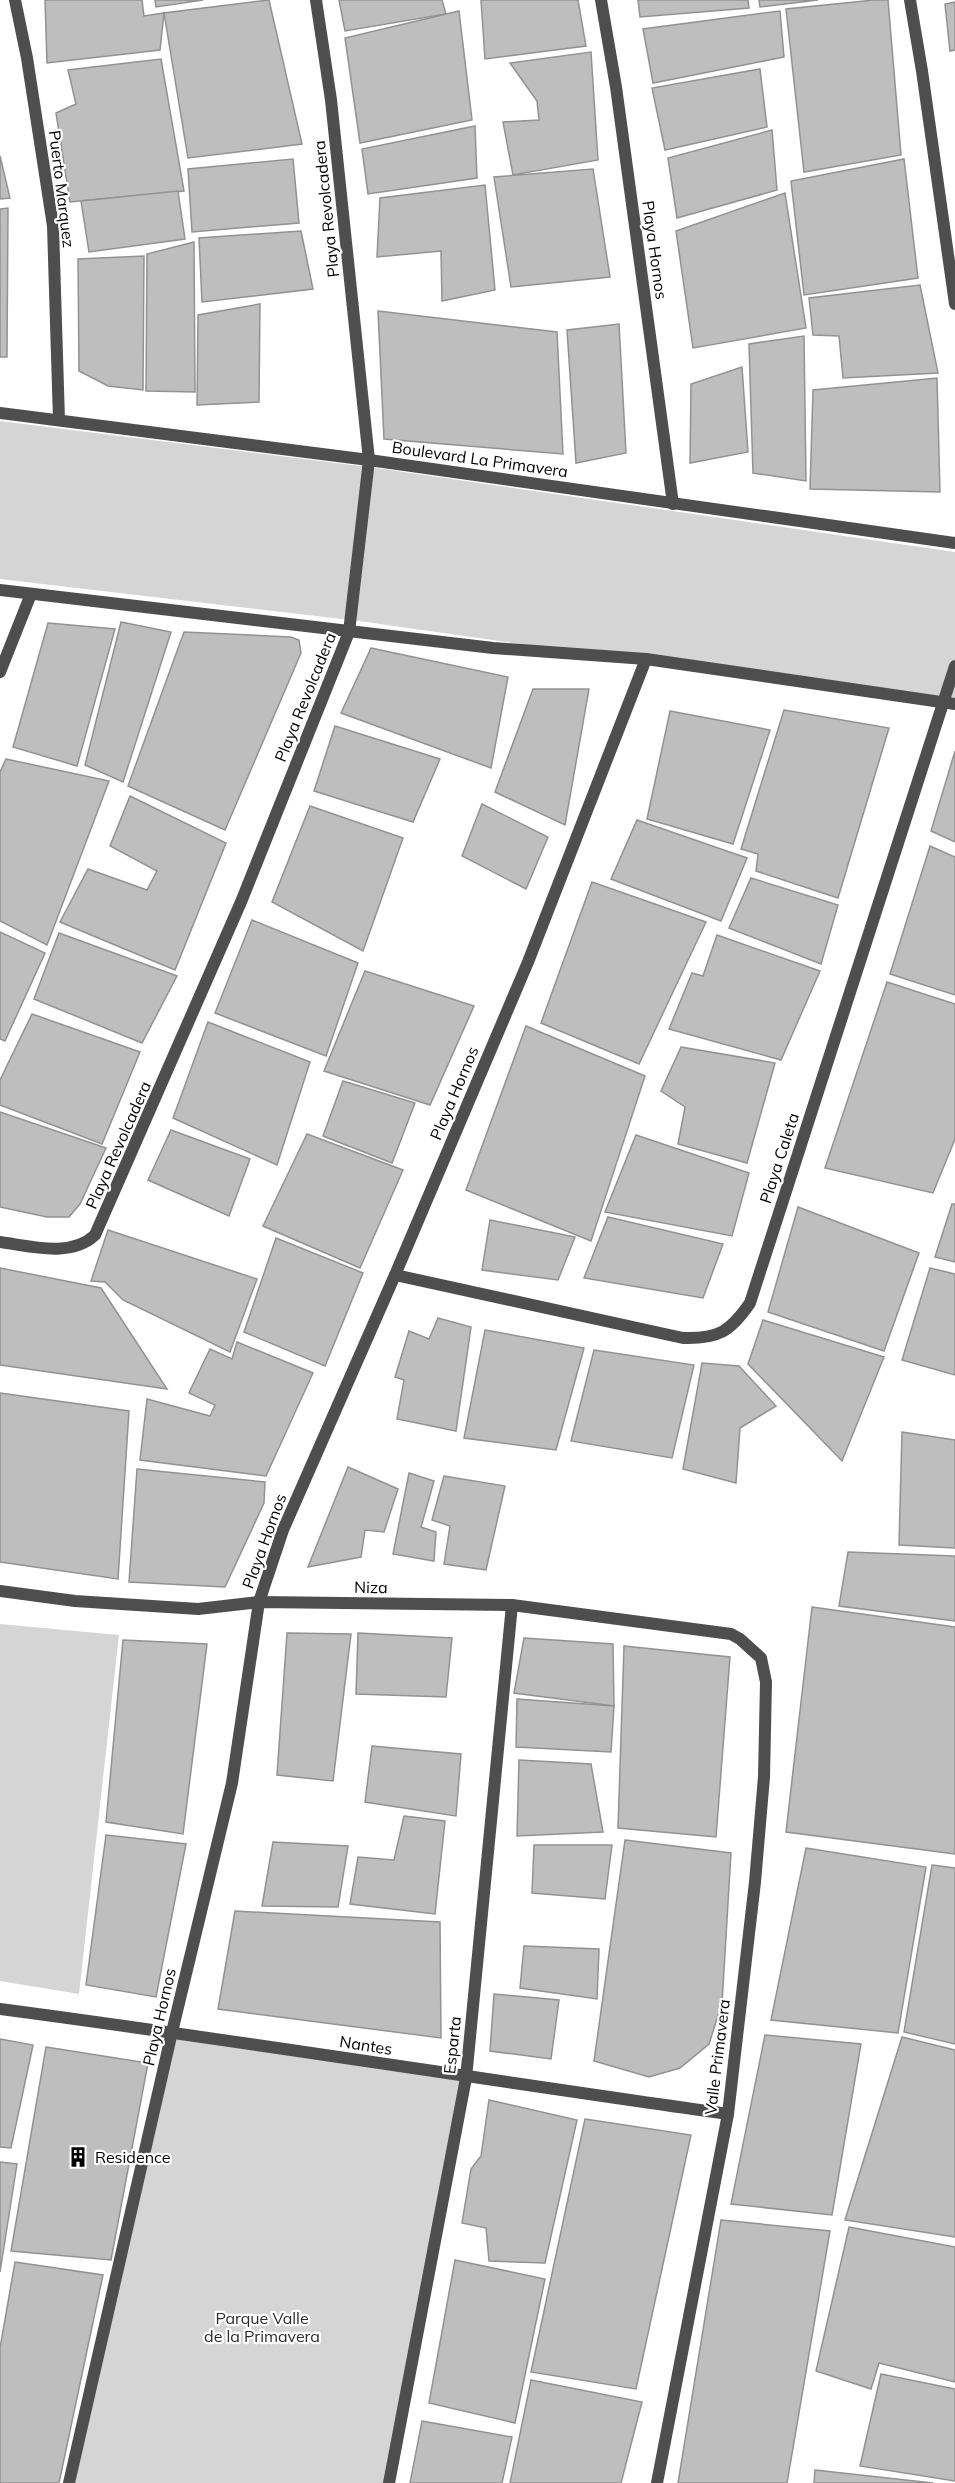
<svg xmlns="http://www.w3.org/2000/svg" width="955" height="2483" font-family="Mulish,sans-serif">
  <rect width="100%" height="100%" fill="#fff"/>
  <g fill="#d5d5d5">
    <path d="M0 421 376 468 955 552V706L359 621 0 579Z"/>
    <path d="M0 1624 119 1635 79 1994 0 1981Z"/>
    <path d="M172 2032 466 2078 386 2483H69Z"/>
  </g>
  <g fill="#bebebe" stroke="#929292" stroke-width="1.5">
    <path d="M45 0H142L144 16 164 13 160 50 47 63Z"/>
    <path d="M155 0H203L156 7Z"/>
    <path d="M269 0 302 144 188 158 164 13Z"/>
    <path d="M339 0H442L446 14 345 31Z"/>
    <path d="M481 0H578L586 46 485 59Z"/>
    <path d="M638 0H748L749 8 640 17Z"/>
    <path d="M759 0H818L760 7Z"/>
    <path d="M874 0H888L901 155 804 172 786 9Z"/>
    <path d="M955 2V50L950 51 945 4Z"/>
    <path d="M459 11 472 120 360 143 345 38Z"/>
    <path d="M780 11 784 57 653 83 643 29Z"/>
    <path d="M591 52 598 160 513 175 503 122 539 120 537 101 510 63Z"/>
    <path d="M161 59 184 191 70 202 56 113 76 104 68 70Z"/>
    <path d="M760 69 767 127 665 150 652 88Z"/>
    <path d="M475 126 477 178 368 194 362 149Z"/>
    <path d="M772 130 777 190 677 218 668 158Z"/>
    <path d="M0 156 10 198 0 199Z"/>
    <path d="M293 159 299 223 192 232 188 169Z"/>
    <path d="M904 159 918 278 804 295 791 181Z"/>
    <path d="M593 169 610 277 511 287 494 177Z"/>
    <path d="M485 185 495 290 442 301 441 251 377 257 380 198Z"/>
    <path d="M178 191 185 239 89 252 81 201Z"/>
    <path d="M785 193 806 328 693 348 676 231Z"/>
    <path d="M8 208 7 357H0V209Z"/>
    <path d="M301 231 313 289 202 302 199 238Z"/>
    <path d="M194 242 195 392 146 391 147 254Z"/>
    <path d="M144 256 143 390 108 386 79 371 78 259Z"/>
    <path d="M920 285 938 373 843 378 839 336 813 335 809 298Z"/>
    <path d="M260 304 259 402 197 405 198 315Z"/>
    <path d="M378 311 557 332 563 454 384 439Z"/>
    <path d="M619 324 626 453 576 463 567 330Z"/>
    <path d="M804 336 806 481 753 473 749 344Z"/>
    <path d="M742 367 748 452 690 463 691 384Z"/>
    <path d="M937 378 940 492 810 489 813 390Z"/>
    <path d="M121 622 171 632 123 782 85 765Z"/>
    <path d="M48 623 115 629 77 766 13 747Z"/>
    <path d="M184 632 291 637 299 640 301 653 225 830 128 786Z"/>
    <path d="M371 648 508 677 491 768 341 713Z"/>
    <path d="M533 689H589L565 825 495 792Z"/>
    <path d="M784 710 889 728 838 898 756 871 758 854 741 849Z"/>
    <path d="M670 711 770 730 733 844 647 819Z"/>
    <path d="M335 726 440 759 413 822 314 791Z"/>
    <path d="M955 751V842L931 831Z"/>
    <path d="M6 759 109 781 47 945 0 921V772Z"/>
    <path d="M130 796 226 843 175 970 60 922 88 869 147 890 157 871 110 846Z"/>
    <path d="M482 804 548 837 526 889 462 856Z"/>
    <path d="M310 806 403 838 363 951 272 902Z"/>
    <path d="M637 820 747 858 721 921 611 879Z"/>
    <path d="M930 846 955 857V995L890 974Z"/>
    <path d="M751 878 838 905 821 964 729 928Z"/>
    <path d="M592 882 706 922 639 1064 541 1023Z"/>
    <path d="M252 920 358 963 326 1056 215 1013Z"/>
    <path d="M0 932 45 953 5 1041 0 1039Z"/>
    <path d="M59 933 177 976 142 1043 34 999Z"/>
    <path d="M717 935 820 971 781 1060 669 1029 692 973 703 976Z"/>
    <path d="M365 971 474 1006 430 1105 324 1071Z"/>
    <path d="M887 982 955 1004V1139L933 1193 825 1168Z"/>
    <path d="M32 1014 140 1052 102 1144 0 1105V1080Z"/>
    <path d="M208 1022 310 1062 277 1165 173 1118Z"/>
    <path d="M526 1026 645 1076 591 1241 466 1190Z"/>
    <path d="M681 1047 775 1063 747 1163 678 1144 685 1107 661 1091Z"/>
    <path d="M343 1081 415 1103 392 1163 323 1136Z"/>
    <path d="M0 1112 106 1148 80 1204 69 1217H47L0 1207Z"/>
    <path d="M171 1130 250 1159 229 1216 148 1180Z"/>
    <path d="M307 1134 403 1170 360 1268 263 1226Z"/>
    <path d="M636 1135 749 1173 732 1236 605 1212Z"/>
    <path d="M952 1204H955V1262L935 1257Z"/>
    <path d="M798 1207 919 1253 884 1351 768 1312Z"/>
    <path d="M608 1217 723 1244 703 1298 584 1278Z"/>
    <path d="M490 1220 575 1237 558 1280 482 1270Z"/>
    <path d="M108 1230 257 1279 230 1352 123 1300 105 1282 91 1281Z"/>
    <path d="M276 1238 363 1273 325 1366 244 1332Z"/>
    <path d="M0 1268 101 1288 167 1389 0 1365Z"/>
    <path d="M930 1268 955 1274V1375L902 1360Z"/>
    <path d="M438 1318 471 1327 456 1431 397 1419 404 1380 395 1377 409 1331 429 1339Z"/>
    <path d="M763 1320 884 1357 842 1461 748 1364Z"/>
    <path d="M485 1330 584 1348 556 1450 464 1438Z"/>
    <path d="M237 1342 313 1373 266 1476 140 1460 147 1399 210 1416 215 1405 189 1393 210 1349 232 1359Z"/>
    <path d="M594 1350 694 1365 672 1458 571 1441Z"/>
    <path d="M702 1363 739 1366 776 1406 740 1428 736 1483 683 1469Z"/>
    <path d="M0 1393 129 1411 118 1579 0 1562Z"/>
    <path d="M902 1432 955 1440V1548L899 1545Z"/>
    <path d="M348 1467 398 1489 384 1532 365 1530 361 1557 308 1567Z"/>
    <path d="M137 1469 265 1482 264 1503 225 1587 129 1582Z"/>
    <path d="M409 1473 434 1481 421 1527 436 1532 434 1561 393 1554Z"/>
    <path d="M444 1476 505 1486 486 1570 444 1564 450 1526 432 1520Z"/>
    <path d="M848 1552 955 1556V1621L839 1606Z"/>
    <path d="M812 1607 955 1627V1854L786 1832Z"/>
    <path d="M287 1633 351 1634 333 1781 277 1775Z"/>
    <path d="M358 1633 452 1638 446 1697 356 1694Z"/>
    <path d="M524 1638 613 1644 614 1706 514 1693Z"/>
    <path d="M123 1640 207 1644 183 1834 106 1822Z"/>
    <path d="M624 1646 730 1657 716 1837 618 1828Z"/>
    <path d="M517 1699 614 1706 611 1752 516 1747Z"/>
    <path d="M372 1746 461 1754 456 1816 365 1802Z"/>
    <path d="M519 1760 591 1764 603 1832 517 1836Z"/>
    <path d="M404 1816 445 1821 435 1914 350 1904 358 1857 394 1860Z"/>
    <path d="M106 1835 186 1844 156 1997 86 1985Z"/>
    <path d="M625 1840 731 1853 722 2003 709 2044 680 2068 649 2077 594 2061Z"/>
    <path d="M273 1842 348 1846 338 1907 262 1906Z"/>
    <path d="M534 1845H612L605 1899 532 1893Z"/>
    <path d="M806 1848 926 1867 898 2033 771 2020Z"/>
    <path d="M932 1865 955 1868V2044L904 2032Z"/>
    <path d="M235 1911 440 1922 441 2038 218 2009Z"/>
    <path d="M524 1946 599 1949 597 1999 520 1988Z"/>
    <path d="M494 1994 559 2000 551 2059 490 2051Z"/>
    <path d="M765 2035 861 2044 832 2215 731 2204Z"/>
    <path d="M902 2037 955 2050V2237L845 2220Z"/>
    <path d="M0 2039 33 2045 11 2148 0 2147Z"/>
    <path d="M46 2047 148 2063 111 2260 11 2251Z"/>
    <path d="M489 2100 577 2120 545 2263 489 2261 486 2228 462 2223 471 2169 481 2156Z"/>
    <path d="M585 2119 691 2135 636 2389 531 2372Z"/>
    <path d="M0 2162 17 2164 0 2272Z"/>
    <path d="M721 2220 830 2231 787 2483H678Z"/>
    <path d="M849 2227 955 2247V2382L879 2363 871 2389 816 2371Z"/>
    <path d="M455 2260 545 2279 515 2423 429 2403Z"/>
    <path d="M15 2262 103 2275 59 2483H0V2348Z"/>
    <path d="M881 2374 955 2389V2481L860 2466Z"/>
    <path d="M531 2380 642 2402 621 2483H510Z"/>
    <path d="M422 2421 512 2437 502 2483H410Z"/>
    <path d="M815 2470 933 2483H814Z"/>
  </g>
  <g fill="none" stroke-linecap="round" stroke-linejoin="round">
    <g stroke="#4e4e4e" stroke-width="12">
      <path d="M15 0 27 58 53 226 59 420"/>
      <path d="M601 0 616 87 673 504"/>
      <path d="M910 0 922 71 955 304"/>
      <path d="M0 413 369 460 955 543"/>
      <path d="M0 590 493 648 646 659 955 704"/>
      <path d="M0 672 31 594"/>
      <path d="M0 1242C30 1246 71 1258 95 1235L241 902 349 632 369 460 331 100 316 0"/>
      <path d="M395 1275 683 1338C718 1339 730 1332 750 1303L955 666"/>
      <path d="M0 1591 75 1601 198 1609 259 1602 512 1605 731 1634 740 1639 761 1658 766 1682 764 1777 755 1882 728 2114 657 2483"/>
      <path d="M0 2009C243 2041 485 2080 728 2114"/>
      <path d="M69 2483 172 2032 232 1783 259 1602 283 1530 395 1275 528 962 646 659"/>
      <path d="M389 2483 466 2078 512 1605"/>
    </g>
  </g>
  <defs>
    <g id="building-bare" transform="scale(1.62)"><path d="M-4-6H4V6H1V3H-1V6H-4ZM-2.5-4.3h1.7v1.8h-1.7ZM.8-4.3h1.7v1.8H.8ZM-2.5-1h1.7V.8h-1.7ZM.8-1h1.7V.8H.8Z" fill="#000" stroke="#fff" stroke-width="2.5" paint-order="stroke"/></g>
  </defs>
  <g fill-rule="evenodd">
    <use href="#building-bare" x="78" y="2157"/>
  </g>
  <g text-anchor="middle" stroke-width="4.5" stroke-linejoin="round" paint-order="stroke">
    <g font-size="16" fill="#000" stroke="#fff">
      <text transform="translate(62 189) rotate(83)" y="6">Puerto Marquez</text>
      <text transform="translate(326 209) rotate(-96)" y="6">Playa Revolcadera</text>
      <text transform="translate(655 250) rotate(82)" y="6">Playa Hornos</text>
      <text transform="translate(480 459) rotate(8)" y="6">Boulevard La Primavera</text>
      <text transform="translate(305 697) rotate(-68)" y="6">Playa Revolcadera</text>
      <text transform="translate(454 1093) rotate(-67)" y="6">Playa Hornos</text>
      <text transform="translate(118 1145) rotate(-66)" y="6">Playa Revolcadera</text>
      <text transform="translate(779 1158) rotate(-72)" y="6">Playa Caleta</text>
      <text transform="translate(264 1541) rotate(-70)" y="6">Playa Hornos</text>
      <text transform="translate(371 1587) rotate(1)" y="6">Niza</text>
      <text transform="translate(159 2017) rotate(-77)" y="6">Playa Hornos</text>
      <text transform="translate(366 2045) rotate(9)" y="6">Nantes</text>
      <text transform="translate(452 2045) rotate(-84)" y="6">Esparta</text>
      <text transform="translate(717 2057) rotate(-83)" y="6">Valle Primavera</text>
    </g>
    <g font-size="16" fill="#000" stroke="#fff" text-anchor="start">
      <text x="95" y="2163">Residence</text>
    </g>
    <g font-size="16" fill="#2c2c2c" stroke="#fff">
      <text x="262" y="2324">Parque Valle<tspan x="262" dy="18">de la Primavera</tspan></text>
    </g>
  </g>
</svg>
